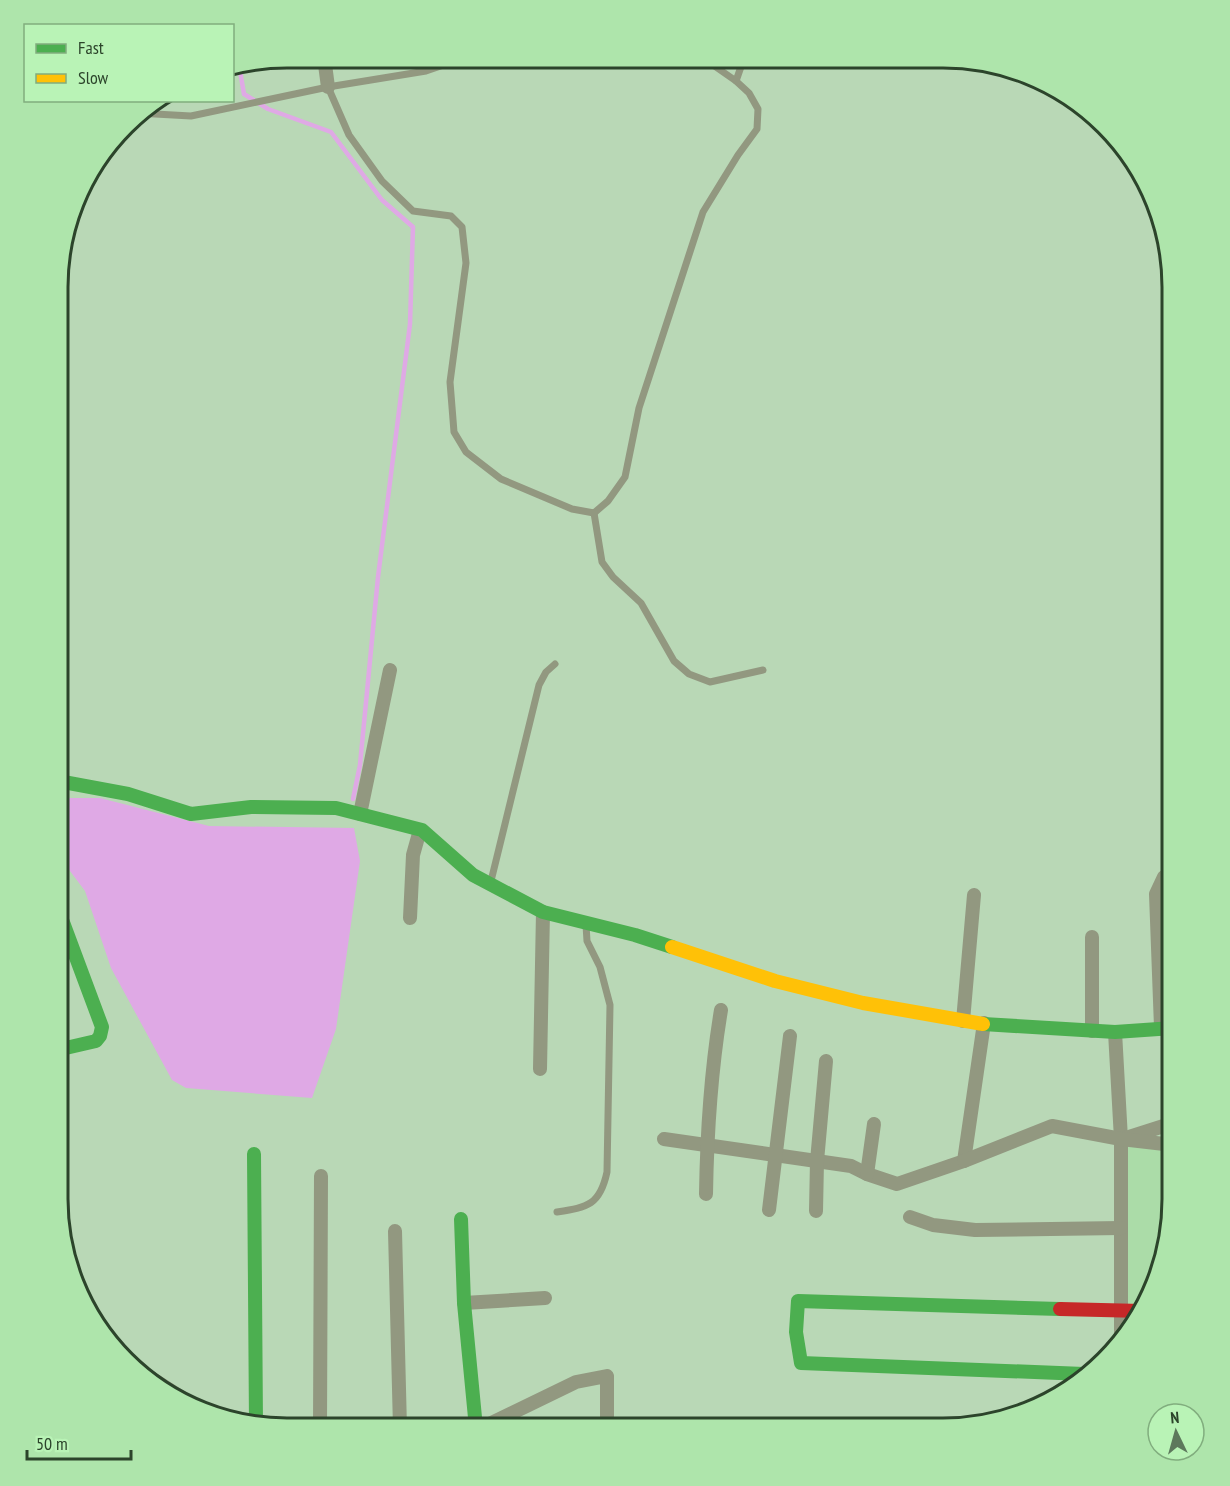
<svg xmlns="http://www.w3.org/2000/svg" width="1230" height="1486" font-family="'PT Sans Narrow',sans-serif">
  <rect width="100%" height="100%" fill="#b9d8b6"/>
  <path fill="#abdca8" d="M1121 1139 1173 1143 1172 1215 1161 1273 1142 1310H1121Z"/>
  <path fill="#dfa9e5" d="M58 798H100L209 826 354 828 360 861 336 1029 312 1098 186 1088 172 1080 111 968 85 891 58 855Z"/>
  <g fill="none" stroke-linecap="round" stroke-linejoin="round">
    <path stroke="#dfa9e5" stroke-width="4.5" d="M239 65 244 94 268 109 331 132 382 200 413 227 410 324 378 577 360 765 353 799"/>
    <g stroke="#929880" stroke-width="7">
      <path d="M703 58 736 81"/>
      <path d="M328 87 349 135 382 181 413 211 451 216 462 227 466 263 450 382 454 432 466 452 501 479 572 509 594 513 608 501 625 477 639 408 703 212 738 155 757 129 758 109 749 93 736 81 744 58"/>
      <path d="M137 113 191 116 328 87 426 71 464 58"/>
      <path d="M594 513 602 562 613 577 641 603 674 661 689 674 710 682 763 670"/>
      <path d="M491 881 539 685 546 672 555 664"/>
      <path d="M557 1212C588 1207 600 1205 607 1172L610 1005 600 967 587 941 586 925"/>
    </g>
    <g stroke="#929880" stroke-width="14">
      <path d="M324 57 328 87"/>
      <path d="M360 814 390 670"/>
      <path d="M410 918 413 855 420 830"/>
      <path d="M963 1021 974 895"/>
      <path d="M1161 1027 1156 894 1164 877 1173 871"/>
      <path d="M1092 1031V937"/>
      <path d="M1115 1032 1121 1139V1339"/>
      <path d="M540 1069 543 912"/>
      <path d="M1126 1138 1173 1123"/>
      <path d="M664 1139 851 1166 867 1174 897 1184 964 1161 984 1023"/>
      <path d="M964 1161 1052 1126 1121 1139 1173 1145"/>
      <path d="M867 1174 874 1124"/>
      <path d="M706 1194C707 1132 711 1070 721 1010"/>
      <path d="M769 1210 790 1036"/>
      <path d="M816 1211 817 1161 826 1061"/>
      <path d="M910 1217 933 1225 975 1230 1121 1228"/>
      <path d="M395 1231 400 1428"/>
      <path d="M464 1303 545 1298"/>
      <path d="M143 1373 204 1412"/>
      <path d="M320 1428 321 1176"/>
      <path d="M481 1428 576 1382 607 1376V1429"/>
    </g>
    <g stroke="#4caf50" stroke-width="14">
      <path d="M58 781 128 794 191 814 251 807 336 808 422 830 473 875 543 912 635 935 672 947"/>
      <path d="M983 1024 1115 1032 1173 1028"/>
      <path d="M57 1050 96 1041 100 1036 102 1027 58 909"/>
      <path d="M254 1154 256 1425"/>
      <path d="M461 1219 464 1303 476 1428"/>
      <path d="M1060 1309 798 1301 796 1332 801 1363 1084 1374"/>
    </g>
    <path stroke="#ffc107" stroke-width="14" d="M672 947 775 981 863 1003 983 1024"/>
    <path stroke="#c62828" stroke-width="14" d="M1060 1309 1142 1311"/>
  </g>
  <path d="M0 0H1230V1486H0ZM287 68H943A219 219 0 0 1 1162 287V1199A219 219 0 0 1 943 1418H287A219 219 0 0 1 68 1199V287A219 219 0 0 1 287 68Z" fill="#aee5ab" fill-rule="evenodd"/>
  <path fill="none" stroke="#2c442b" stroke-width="3" d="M287 68H943A219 219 0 0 1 1162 287V1199A219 219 0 0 1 943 1418H287A219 219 0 0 1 68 1199V287A219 219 0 0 1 287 68Z"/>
  <rect x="24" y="24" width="210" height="78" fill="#b9f3b6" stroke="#81ad7e" stroke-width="1.5"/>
  <rect x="36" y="44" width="30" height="9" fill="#4caf50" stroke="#81ad7e" stroke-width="1.5"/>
  <text x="78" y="54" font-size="18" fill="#2c442b">Fast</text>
  <rect x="36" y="74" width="30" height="9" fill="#ffc107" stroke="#81ad7e" stroke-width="1.5"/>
  <text x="78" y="84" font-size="18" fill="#2c442b">Slow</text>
  <g transform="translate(1176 1432) rotate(355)"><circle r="28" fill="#b9f3b6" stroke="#81ad7e" stroke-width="1.5"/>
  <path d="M0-4.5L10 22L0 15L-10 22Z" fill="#5d785c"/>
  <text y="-9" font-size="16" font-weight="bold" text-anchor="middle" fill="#2c442b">N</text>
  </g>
  <path d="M27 1450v9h104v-9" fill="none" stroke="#2c442b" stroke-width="3"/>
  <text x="36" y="1450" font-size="18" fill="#2c442b" stroke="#b9f3b6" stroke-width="4.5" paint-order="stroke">50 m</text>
</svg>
